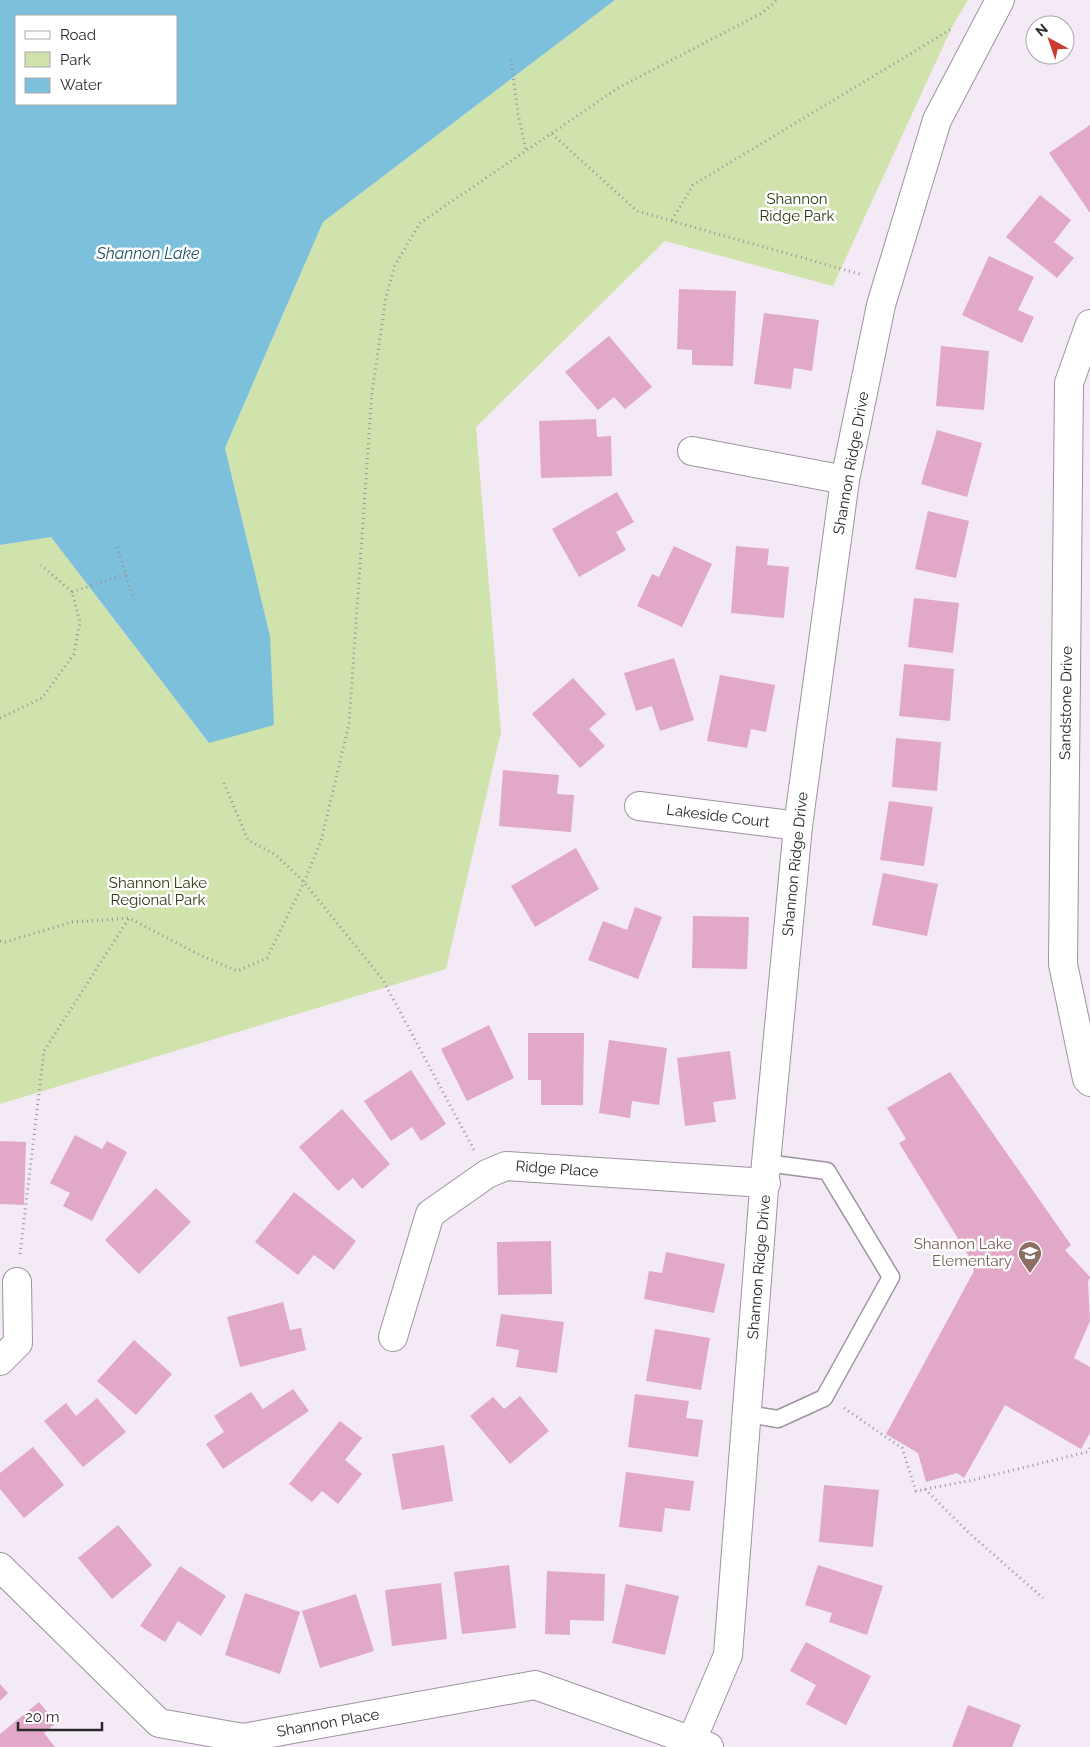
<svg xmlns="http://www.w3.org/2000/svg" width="1090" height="1747" font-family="Raleway,sans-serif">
  <rect width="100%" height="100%" fill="#f3eaf5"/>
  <path fill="#d0e3ad" d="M615 0H968L952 27 833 286 665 241 476 427 501 732 446 969 0 1104V545L51 537 209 743 270 636 225 448 323 222Z"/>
  <path fill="#7cc0db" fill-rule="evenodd" d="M0 0H615L323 222 225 448 270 636 274 725 209 743 51 537 0 545ZM16 16H176V104H16Z"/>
  <g fill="#e1a8c7">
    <path d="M1090 125V213L1049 153Z"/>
    <path d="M1040 195 1071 220 1054 242 1074 258 1057 278 1006 237Z"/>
    <path d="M989 256 1034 277 1018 310 1034 317 1022 343 962 315Z"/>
    <path d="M679 289 736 291 733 366 692 365V350L677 349Z"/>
    <path d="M764 313 819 320 812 371 794 368 791 389 754 384Z"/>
    <path d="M609 336 652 387 625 409 614 397 598 410 565 372Z"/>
    <path d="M941 346 989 351 984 410 936 406Z"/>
    <path d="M596 419 597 437 611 436 612 476 541 478 539 421Z"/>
    <path d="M937 430 982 443 967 497 921 484Z"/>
    <path d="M617 492 634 522 616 532 626 550 579 577 552 529Z"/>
    <path d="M928 511 969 521 956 578 915 569Z"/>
    <path d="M674 546 712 564 682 627 637 606 652 574 659 577Z"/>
    <path d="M736 546 769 549 767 565 789 567 784 618 731 613Z"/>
    <path d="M914 598 959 603 953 653 908 647Z"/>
    <path d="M674 658 694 720 660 731 652 706 636 711 624 673Z"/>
    <path d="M904 664 954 669 950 721 899 716Z"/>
    <path d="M720 675 775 685 766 732 751 729 747 748 707 741Z"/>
    <path d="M573 678 606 714 589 729 605 746 580 768 532 714Z"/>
    <path d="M896 738 941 742 937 791 892 787Z"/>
    <path d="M503 770 559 775 557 794 574 795 571 832 499 826Z"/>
    <path d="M889 801 933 807 924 866 880 860Z"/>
    <path d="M576 848 599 889 535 927 511 886Z"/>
    <path d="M883 873 938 884 927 936 872 925Z"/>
    <path d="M635 907 662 917 638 979 588 960 603 921 627 930Z"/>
    <path d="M693 916 749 917 747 969 692 968Z"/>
    <path d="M489 1025 514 1078 467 1101 441 1049Z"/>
    <path d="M528 1033H584L583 1105H541V1080H528Z"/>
    <path d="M609 1040 667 1048 659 1105 632 1101 630 1118 599 1113Z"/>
    <path d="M730 1051 736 1099 713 1102 716 1122 685 1126 677 1058Z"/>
    <path d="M411 1070 446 1124 421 1141 412 1127 391 1141 364 1101Z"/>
    <path d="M950 1072 1071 1245 1065 1250 1090 1277 1088 1282 1090 1321 1074 1358 1090 1367V1433L1081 1449 1005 1405 964 1478 957 1473 926 1482 918 1453 886 1434 974 1271 970 1258 899 1143 906 1139 887 1108Z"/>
    <path d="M342 1109 390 1164 362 1189 353 1178 338 1191 299 1147Z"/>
    <path d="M75 1135 102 1149 107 1141 127 1152 92 1221 63 1206 70 1193 50 1183Z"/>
    <path d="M0 1141 26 1142 24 1205 0 1204Z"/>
    <path d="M156 1188 191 1222 139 1274 105 1240Z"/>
    <path d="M294 1192 356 1241 334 1270 314 1255 298 1275 255 1242Z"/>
    <path d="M551 1241 552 1294 498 1295 497 1242Z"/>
    <path d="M666 1252 725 1264 714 1313 644 1299 649 1271 662 1273Z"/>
    <path d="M283 1302 290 1330 301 1328 306 1350 240 1367 227 1317Z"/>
    <path d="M501 1314 564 1322 557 1373 516 1367 519 1350 496 1346Z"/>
    <path d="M655 1329 710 1338 701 1390 646 1381Z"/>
    <path d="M134 1340 172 1374 136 1415 97 1381Z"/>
    <path d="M293 1389 309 1411 223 1469 206 1444 224 1432 214 1416 251 1392 263 1409Z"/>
    <path d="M635 1394 689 1401 686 1418 703 1420 698 1457 628 1447Z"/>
    <path d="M520 1396 549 1431 510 1464 470 1416 493 1397 504 1409Z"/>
    <path d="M97 1398 126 1432 83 1467 44 1421 66 1403 76 1416Z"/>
    <path d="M340 1421 362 1438 345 1460 362 1474 338 1504 322 1491 312 1502 289 1484Z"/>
    <path d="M444 1445 453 1501 402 1510 392 1454Z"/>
    <path d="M33 1447 64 1485 24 1518 0 1489V1473Z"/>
    <path d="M626 1472 694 1481 690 1511 665 1508 662 1532 619 1527Z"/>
    <path d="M824 1485 879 1490 873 1547 819 1542Z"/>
    <path d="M118 1525 152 1565 112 1599 78 1558Z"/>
    <path d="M509 1565 516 1628 462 1634 454 1572Z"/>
    <path d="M818 1565 883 1586 867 1635 829 1622 832 1613 805 1605Z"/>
    <path d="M180 1566 226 1596 201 1636 178 1621 165 1642 140 1626Z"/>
    <path d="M547 1571 605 1574 604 1621 570 1620V1635L545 1634Z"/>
    <path d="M441 1583 447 1639 392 1646 385 1590Z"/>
    <path d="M626 1584 679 1596 665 1655 612 1643Z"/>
    <path d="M245 1593 300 1612 280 1674 225 1655Z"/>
    <path d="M356 1594 374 1651 320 1668 302 1611Z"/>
    <path d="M806 1642 871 1676 846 1725 806 1704 816 1685 790 1671Z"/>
    <path d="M0 1684 8 1693 0 1701Z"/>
    <path d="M39 1702 56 1723 44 1733 55 1747H0V1734Z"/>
    <path d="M968 1705 1021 1725 1012 1747H952Z"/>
  </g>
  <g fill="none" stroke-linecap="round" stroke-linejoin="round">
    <g stroke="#9c949e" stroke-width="19">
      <path id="service" d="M747 1414 778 1419 824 1398 891 1277 827 1171 766 1163"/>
    </g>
    <g stroke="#9c949e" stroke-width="30">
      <g id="minor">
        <path d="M1090 324 1069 383 1063 964 1087 1079 1090 1082"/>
        <path d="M692 451 845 480"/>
        <path d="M639 806 798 826"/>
        <path d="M393 1337 430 1214 487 1174 506 1166 766 1183"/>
        <path d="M0 1361 18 1343 17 1282"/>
        <path d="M0 1567 159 1723 243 1738 535 1685 709 1747"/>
      </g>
    </g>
    <g stroke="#9c949e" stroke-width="30">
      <path id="tertiary" d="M689 1747 728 1655 766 1163 798 826 845 480 881 305 937 120 1000 0"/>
    </g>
    <g stroke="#9a939b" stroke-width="3" stroke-dasharray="1 4" stroke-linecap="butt">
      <path d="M511 59 518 114 526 150"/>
      <path d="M552 134 637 211 863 275"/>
      <path d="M672 220 693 185 953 28"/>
      <path d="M117 547 134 600"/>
      <path d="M72 592 126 574"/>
      <path d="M0 718 42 698 74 654 80 622 72 592 41 565"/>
      <path d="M224 783 248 840 276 855 304 882 383 980 474 1150"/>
      <path d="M0 941 5 942 72 922 129 918 200 955 237 971 267 958 304 882 321 841 349 724 372 392 386 297 395 265 420 223 618 88 762 13 777 0"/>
      <path d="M20 1254 44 1051 129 918"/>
      <path d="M844 1408 902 1448 916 1491 973 1480 1087 1452 1090 1448"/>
      <path d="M925 1489 969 1533 1043 1598"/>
    </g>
    <use href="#service" stroke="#fff" stroke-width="16"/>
    <use href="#minor" stroke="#fff" stroke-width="28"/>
    <use href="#tertiary" stroke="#fff" stroke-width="28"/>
  </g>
  <defs>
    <g id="school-pin" transform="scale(1.25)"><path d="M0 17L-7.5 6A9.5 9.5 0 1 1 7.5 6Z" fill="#8d6e63" stroke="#fff"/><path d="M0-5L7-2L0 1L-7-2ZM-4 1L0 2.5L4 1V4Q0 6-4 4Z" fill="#fff"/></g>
  </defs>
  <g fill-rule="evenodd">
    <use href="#school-pin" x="1030" y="1253"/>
  </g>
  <g text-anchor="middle" stroke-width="5" stroke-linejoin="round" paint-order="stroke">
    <g font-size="15" fill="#2e3a11" stroke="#fff">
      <text x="797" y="204">Shannon<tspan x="797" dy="17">Ridge Park</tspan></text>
      <text x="158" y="888">Shannon Lake<tspan x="158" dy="17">Regional Park</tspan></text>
    </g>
    <g font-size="15" fill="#2b282c" stroke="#fff">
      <text transform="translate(851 463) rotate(-80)" y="5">Shannon Ridge Drive</text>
      <text transform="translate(1066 703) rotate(-89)" y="5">Sandstone Drive</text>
      <text transform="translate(718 816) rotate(7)" y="5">Lakeside Court</text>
      <text transform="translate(795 864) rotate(-84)" y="5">Shannon Ridge Drive</text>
      <text transform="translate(557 1169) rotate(4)" y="5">Ridge Place</text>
      <text transform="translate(759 1267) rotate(-85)" y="5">Shannon Ridge Drive</text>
      <text transform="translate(328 1723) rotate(-10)" y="5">Shannon Place</text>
    </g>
    <g font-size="15" fill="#785e54" stroke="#fff" text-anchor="end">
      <text x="1012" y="1249">Shannon Lake<tspan x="1012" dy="17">Elementary</tspan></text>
    </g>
    <g font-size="16" font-style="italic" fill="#1b5266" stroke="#fff">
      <text x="148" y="259">Shannon Lake</text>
    </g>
  </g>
  <rect x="15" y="15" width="162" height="90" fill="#ffffff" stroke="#aaa9ab"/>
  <rect x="25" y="31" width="25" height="8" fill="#ffffff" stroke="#aaa9ab"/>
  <text x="60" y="40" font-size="15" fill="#2b282c">Road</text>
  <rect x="25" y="52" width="25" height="15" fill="#d0e3ad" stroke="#aaa9ab"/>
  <text x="60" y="65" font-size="15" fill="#2b282c">Park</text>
  <rect x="25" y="78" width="25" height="15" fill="#7cc0db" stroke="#aaa9ab"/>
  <text x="60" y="90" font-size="15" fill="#2b282c">Water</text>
  <g transform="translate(1050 40) rotate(320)"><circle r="24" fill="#ffffff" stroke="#aaa9ab"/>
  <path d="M0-4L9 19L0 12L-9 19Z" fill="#cb3d32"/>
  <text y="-8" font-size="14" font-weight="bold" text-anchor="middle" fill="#2b282c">N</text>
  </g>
  <path d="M18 1722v8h84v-8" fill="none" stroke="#2b282c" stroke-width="2.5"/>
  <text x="25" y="1722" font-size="15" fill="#2b282c" stroke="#ffffff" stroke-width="4" paint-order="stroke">20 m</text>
</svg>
